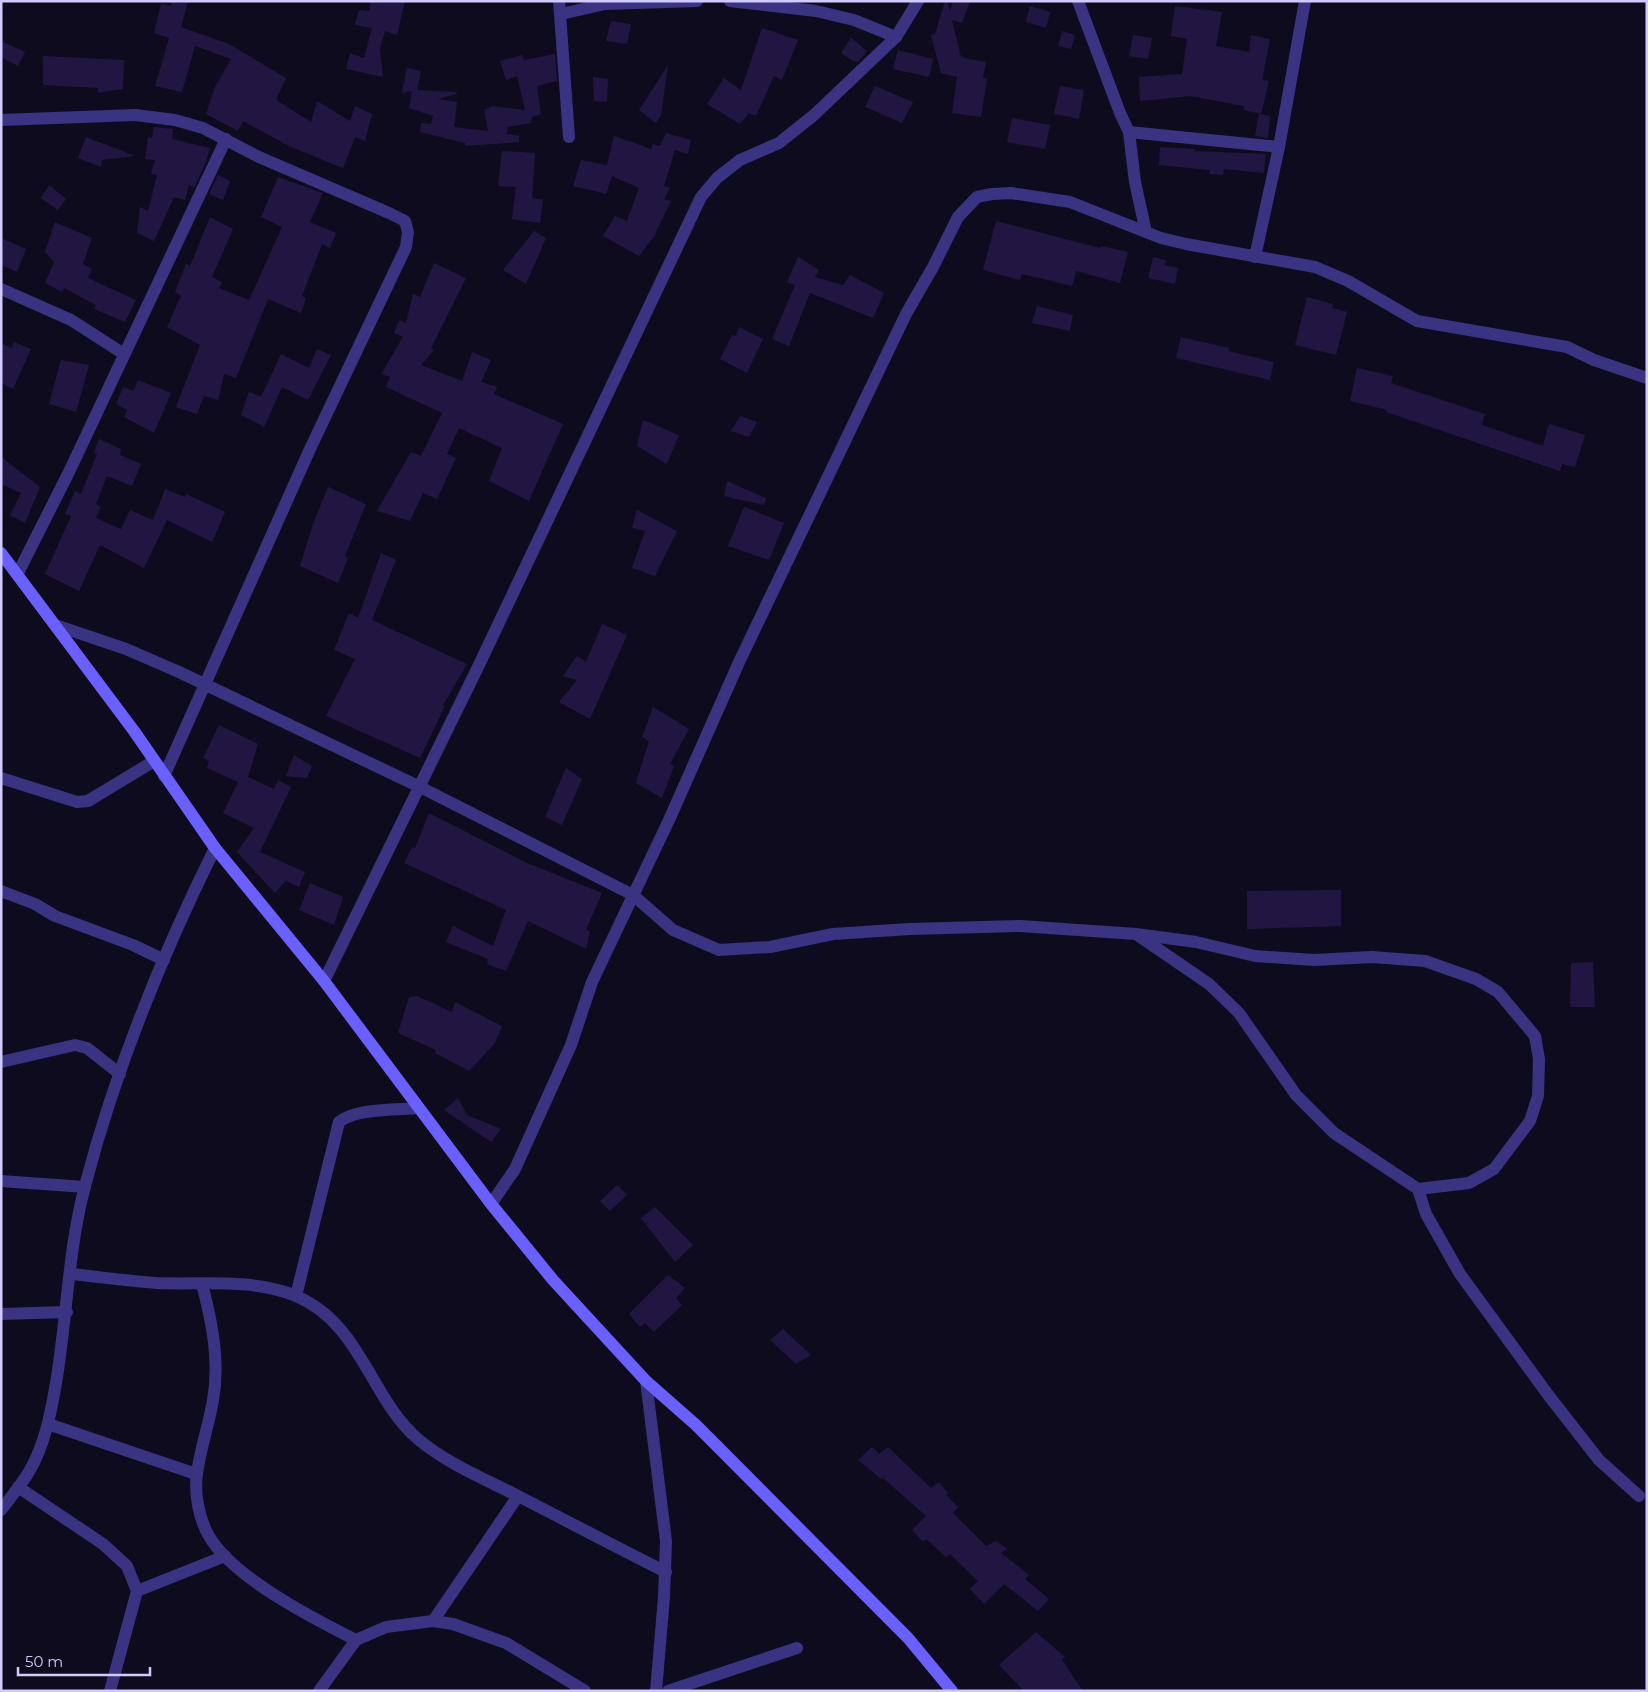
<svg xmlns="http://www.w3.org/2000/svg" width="1648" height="1692" font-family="Montserrat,sans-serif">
  <rect width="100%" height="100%" fill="#0f0b1f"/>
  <g fill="#201641">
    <path d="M172 1H188L181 27 229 44 286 78 276 100 311 122 317 101 350 121 355 106 372 114 365 141 355 137 343 168 289 146 243 121 238 131 206 114 215 87 231 59 195 46 182 92 155 86 169 38 154 33 161 4 171 6Z"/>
    <path d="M371 1H405L397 35 385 31 380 49 383 77 346 69 350 53 364 58 372 28 355 25 359 10 369 11Z"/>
    <path d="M945 1H947L950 11 953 1H970L962 23 952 20 961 57 986 62 983 78 987 79 981 117 952 113 957 77 941 73 931 35 935 34Z"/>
    <path d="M1030 6 1050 12 1046 28 1026 22Z"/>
    <path d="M1175 6 1222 12 1216 46 1249 52 1251 35 1270 39 1262 80 1269 81 1261 114 1244 110V106L1190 96 1140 101 1139 77 1182 74 1187 39 1171 36Z"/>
    <path d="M611 21 631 24 627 44 606 41Z"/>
    <path d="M762 28 798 40 782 80 774 76 756 116 749 113 740 124 707 104 724 78 741 90Z"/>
    <path d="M1062 31 1075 35 1071 49 1058 46Z"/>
    <path d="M1133 35 1152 38 1148 59 1129 56Z"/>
    <path d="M851 38 867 51 858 62 851 60 841 53Z"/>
    <path d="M1 41 25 52 18 66 1 57Z"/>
    <path d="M898 50 933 59 929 77 893 69Z"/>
    <path d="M555 54 557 81 537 86 541 114 532 117 531 123 508 127 507 134 519 136V142L465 146V143L420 132 421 123 431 124 433 116 409 108 412 91 402 93 407 68 421 71 417 90 456 92 457 94 438 99 457 102 454 127 488 131 484 110 493 106 525 110 517 76 506 80 500 61 522 55 524 60Z"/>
    <path d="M43 56 124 60 123 89 98 93V88L43 85Z"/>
    <path d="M668 65 661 115 656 123 639 110Z"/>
    <path d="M593 77 608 79 607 102 594 101Z"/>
    <path d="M875 86 913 102 902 123 865 107Z"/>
    <path d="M1060 86 1084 90 1079 119 1054 114Z"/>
    <path d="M1259 114 1270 116 1268 138 1255 136Z"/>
    <path d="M1012 118 1050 125 1045 149 1007 142Z"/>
    <path d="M154 127 173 129 172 139 210 148 206 162 194 188 189 185 185 200 174 197 154 241 137 233 140 207 148 211 157 175 151 174 155 160 145 159 148 137 152 138Z"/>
    <path d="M666 133 691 140 688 154 675 150 664 186 670 188 664 199 671 201 655 234H656L639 256 603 236 615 216 627 221 639 188 612 176 606 194 573 186 581 160 607 165 614 136 651 149 653 144 660 146Z"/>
    <path d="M86 137 135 156 102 160 101 167 78 158Z"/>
    <path d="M1160 147 1195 149V151L1266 154 1264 173 1224 169 1223 175 1209 174 1210 170 1159 165Z"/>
    <path d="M502 151 535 153 532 198 543 200 540 223 512 219 516 187 498 186Z"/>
    <path d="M218 175 230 181 223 200 209 194Z"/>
    <path d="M278 177 323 193 310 222 336 233 330 248 322 244 302 296 306 298 301 313 268 299 236 378 224 374 218 400 204 396 197 414 176 407 200 345 167 327 181 295 175 292 186 264 190 266 210 217 233 229 212 277 222 282 219 288 249 300 282 227 261 217Z"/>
    <path d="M49 185 66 199 58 210 41 198Z"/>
    <path d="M996 221 1100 248 1101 246 1128 252 1120 283 1076 271 1072 286 1022 274 1020 280 983 270Z"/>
    <path d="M55 222 92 238 83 264 92 269 88 278 136 300 125 322 94 309 96 305 64 288 62 292 45 283 54 262 45 252Z"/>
    <path d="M534 231 546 238 526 284 503 270Z"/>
    <path d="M1 238 26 249 17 272 1 265Z"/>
    <path d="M798 257 819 270 815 277 843 285 850 275 884 293 873 318 810 293 789 346 772 339 795 285 787 282Z"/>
    <path d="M1153 257 1166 260 1165 265 1178 268 1175 284 1148 278Z"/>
    <path d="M434 263 466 278 431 348 434 350 421 365 462 381 472 352 491 360 481 382 497 387 494 394 563 424 529 501 489 481 502 448 459 428 447 454 456 458 437 499 423 493 410 521 377 511 411 452 421 456 442 413 386 387 390 377 381 374 403 337 394 333 399 320 406 323 413 294 420 297Z"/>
    <path d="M1307 297 1333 304 1332 308 1347 312 1336 355 1295 345Z"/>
    <path d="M1037 306 1073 315 1070 331 1032 323Z"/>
    <path d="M739 327 763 339 747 373 720 359 732 335 736 336Z"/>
    <path d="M1181 337 1229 348 1228 351 1274 362 1270 380 1176 358Z"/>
    <path d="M14 342 31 349 13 389 1 383V343L12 348Z"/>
    <path d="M317 349 331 355 308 400 282 387 264 427 241 415 249 392 261 397 281 354 309 368Z"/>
    <path d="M61 360 89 365 76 412 49 404Z"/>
    <path d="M1357 368 1393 376 1391 383 1485 414 1482 425 1543 446 1549 424 1585 435 1575 467 1562 464 1560 471 1386 412 1387 410 1350 401Z"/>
    <path d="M138 380 171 393 154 433 124 417 127 410 116 404 123 387 133 391Z"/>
    <path d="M740 416 757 422 749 437 731 431Z"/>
    <path d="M643 420 679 435 667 464 637 446Z"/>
    <path d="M99 439 121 449 120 455 141 464 132 486 107 476 96 504 101 507 96 518 121 529 130 510 153 520 165 489 185 497 186 494 225 512 212 542 167 520 144 568 100 545 79 591 45 574 71 516 65 514 75 491 81 494 97 454 94 453Z"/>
    <path d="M1 457 40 487 25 523 10 515 21 493 1 484Z"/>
    <path d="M727 481 766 498 764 505 724 496Z"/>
    <path d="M328 487 366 504 345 556 348 558 338 583 300 566 313 524Z"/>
    <path d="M744 507 784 523 769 560 728 546Z"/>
    <path d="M637 510 677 531 655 576 632 568 645 531 632 528Z"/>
    <path d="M381 553 396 560 372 620 467 664 443 705 445 706 420 758 326 716 355 659 334 650 349 613 358 618Z"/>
    <path d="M602 624 627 635 590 719 559 702 577 680 563 676 577 656 586 662Z"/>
    <path d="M653 707 689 729 670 764 674 766 662 798 636 783 649 741 642 737Z"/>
    <path d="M219 725 258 744 248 777 274 789 278 780 291 787 260 852 305 872 299 887 286 881 275 893 237 852 254 828 223 813 238 782 207 768 209 761 203 758Z"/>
    <path d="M294 755 312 766 307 778 286 776Z"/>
    <path d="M566 768 582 779 562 825 545 817Z"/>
    <path d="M429 813 527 863 602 893 586 930 590 931 586 949 528 921 506 971 487 964 488 959 446 942 453 926 493 946 506 910 404 863 412 847 415 848Z"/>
    <path d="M310 883 343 897 334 925 299 910Z"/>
    <path d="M1341 890V926L1247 929V891Z"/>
    <path d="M1593 962 1595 1007H1570L1571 963Z"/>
    <path d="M417 996 452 1012 455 1002 502 1026 495 1043 469 1071 435 1053 436 1050 398 1033 409 997Z"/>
    <path d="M458 1098 467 1115 501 1129 491 1142 444 1110Z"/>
    <path d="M617 1185 627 1195 610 1211 600 1201Z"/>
    <path d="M655 1207 693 1245 675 1262 641 1218Z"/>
    <path d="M668 1275 685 1288 676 1298 682 1305 654 1332 645 1323 640 1327 629 1314Z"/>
    <path d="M783 1329 811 1355 796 1364 770 1340Z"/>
    <path d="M872 1447 879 1454 888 1447 931 1488 939 1482 948 1493 946 1495 958 1507 953 1513 986 1546 996 1541 1007 1549 1001 1553 1029 1575 1025 1579 1049 1599 1038 1611 1004 1584 984 1604 970 1589 978 1581 950 1554 946 1557 926 1539 923 1542 912 1530 926 1516 883 1478 881 1479 858 1460Z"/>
    <path d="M1036 1632 1065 1657 1062 1660 1083 1691H1024L999 1665Z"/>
  </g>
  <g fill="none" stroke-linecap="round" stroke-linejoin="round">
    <g stroke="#393381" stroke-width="12">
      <path d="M559 1 569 137"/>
      <path d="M730 1 816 11 854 20 896 37"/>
      <path d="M1078 1 1120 113 1129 132 1135 182 1146 232"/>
      <path d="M561 14 605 4 697 1"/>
      <path d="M1 120 135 115 175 120 203 128 259 157 389 213 405 221 408 232 406 247 310 449 164 776"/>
      <path d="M1129 132 1279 147"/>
      <path d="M1255 257 1279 147 1305 1"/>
      <path d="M1 289 71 320 124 354"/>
      <path d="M18 573 69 472 226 139"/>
      <path d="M58 626 126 649 179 672 420 787 633 895 673 930 719 950 770 947 833 934 910 929 1020 926 1136 934 1196 942 1255 956 1314 960 1372 957 1425 961 1476 979 1498 992 1535 1036 1539 1059 1538 1096 1530 1121 1494 1169 1469 1183 1418 1189 1334 1133 1296 1095 1239 1013 1209 984 1136 934"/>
      <path d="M1 778 77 802 88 801 154 761"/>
      <path d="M1 891 35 904 55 916 133 945 164 960"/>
      <path d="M324 981 478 667 701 197 717 178 740 160 779 143 814 115 896 37 918 1"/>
      <path d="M1 1062 75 1045 87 1048 120 1074"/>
      <path d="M1 1181 85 1187"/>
      <path d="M1418 1189 1426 1214 1460 1274 1549 1396 1599 1460 1639 1496"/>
      <path d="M491 1204 515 1169 571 1045 592 982 669 820 740 660 906 314 933 267 958 217 977 197 992 194 1011 193 1070 202 1161 238 1186 244 1315 267 1348 281 1417 321 1567 347 1594 360 1647 378"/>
      <path d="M71 1274C100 1277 128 1281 157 1283 202 1285 253 1278 296 1296 362 1324 370 1399 419 1440 448 1464 485 1479 518 1496 567 1521 616 1547 666 1572"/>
      <path d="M202 1284C212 1322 220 1361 213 1400 209 1425 200 1449 197 1474 194 1493 199 1519 209 1536 232 1577 314 1619 356 1640"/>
      <path d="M296 1296 339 1122C356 1108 396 1110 419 1108"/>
      <path d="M1 1314 67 1312"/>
      <path d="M646 1381 666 1541 664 1597 656 1691"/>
      <path d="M48 1424 196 1474"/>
      <path d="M18 1487 103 1544 127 1566 137 1591 110 1691"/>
      <path d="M1 1510C11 1497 22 1484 30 1470 45 1444 51 1412 56 1383 67 1318 68 1250 85 1186 115 1071 162 955 215 848"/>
      <path d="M137 1591 225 1556"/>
      <path d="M433 1621 518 1496"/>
      <path d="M319 1691 356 1640 386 1627 433 1621 453 1624 506 1643 585 1691"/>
      <path d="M668 1691 797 1648"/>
    </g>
    <path stroke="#6960ff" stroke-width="12" d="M1 553 134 731 215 848 324 981 491 1204 553 1280 646 1381 696 1425 908 1638 952 1691"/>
  </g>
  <rect width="1648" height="1692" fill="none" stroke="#d1c9ff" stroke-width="5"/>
  <path d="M18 1667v8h132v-8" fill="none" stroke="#d1c9ff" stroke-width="2.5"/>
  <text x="25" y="1667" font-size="15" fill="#d1c9ff" stroke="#0f0b1f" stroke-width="4" paint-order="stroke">50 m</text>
</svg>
